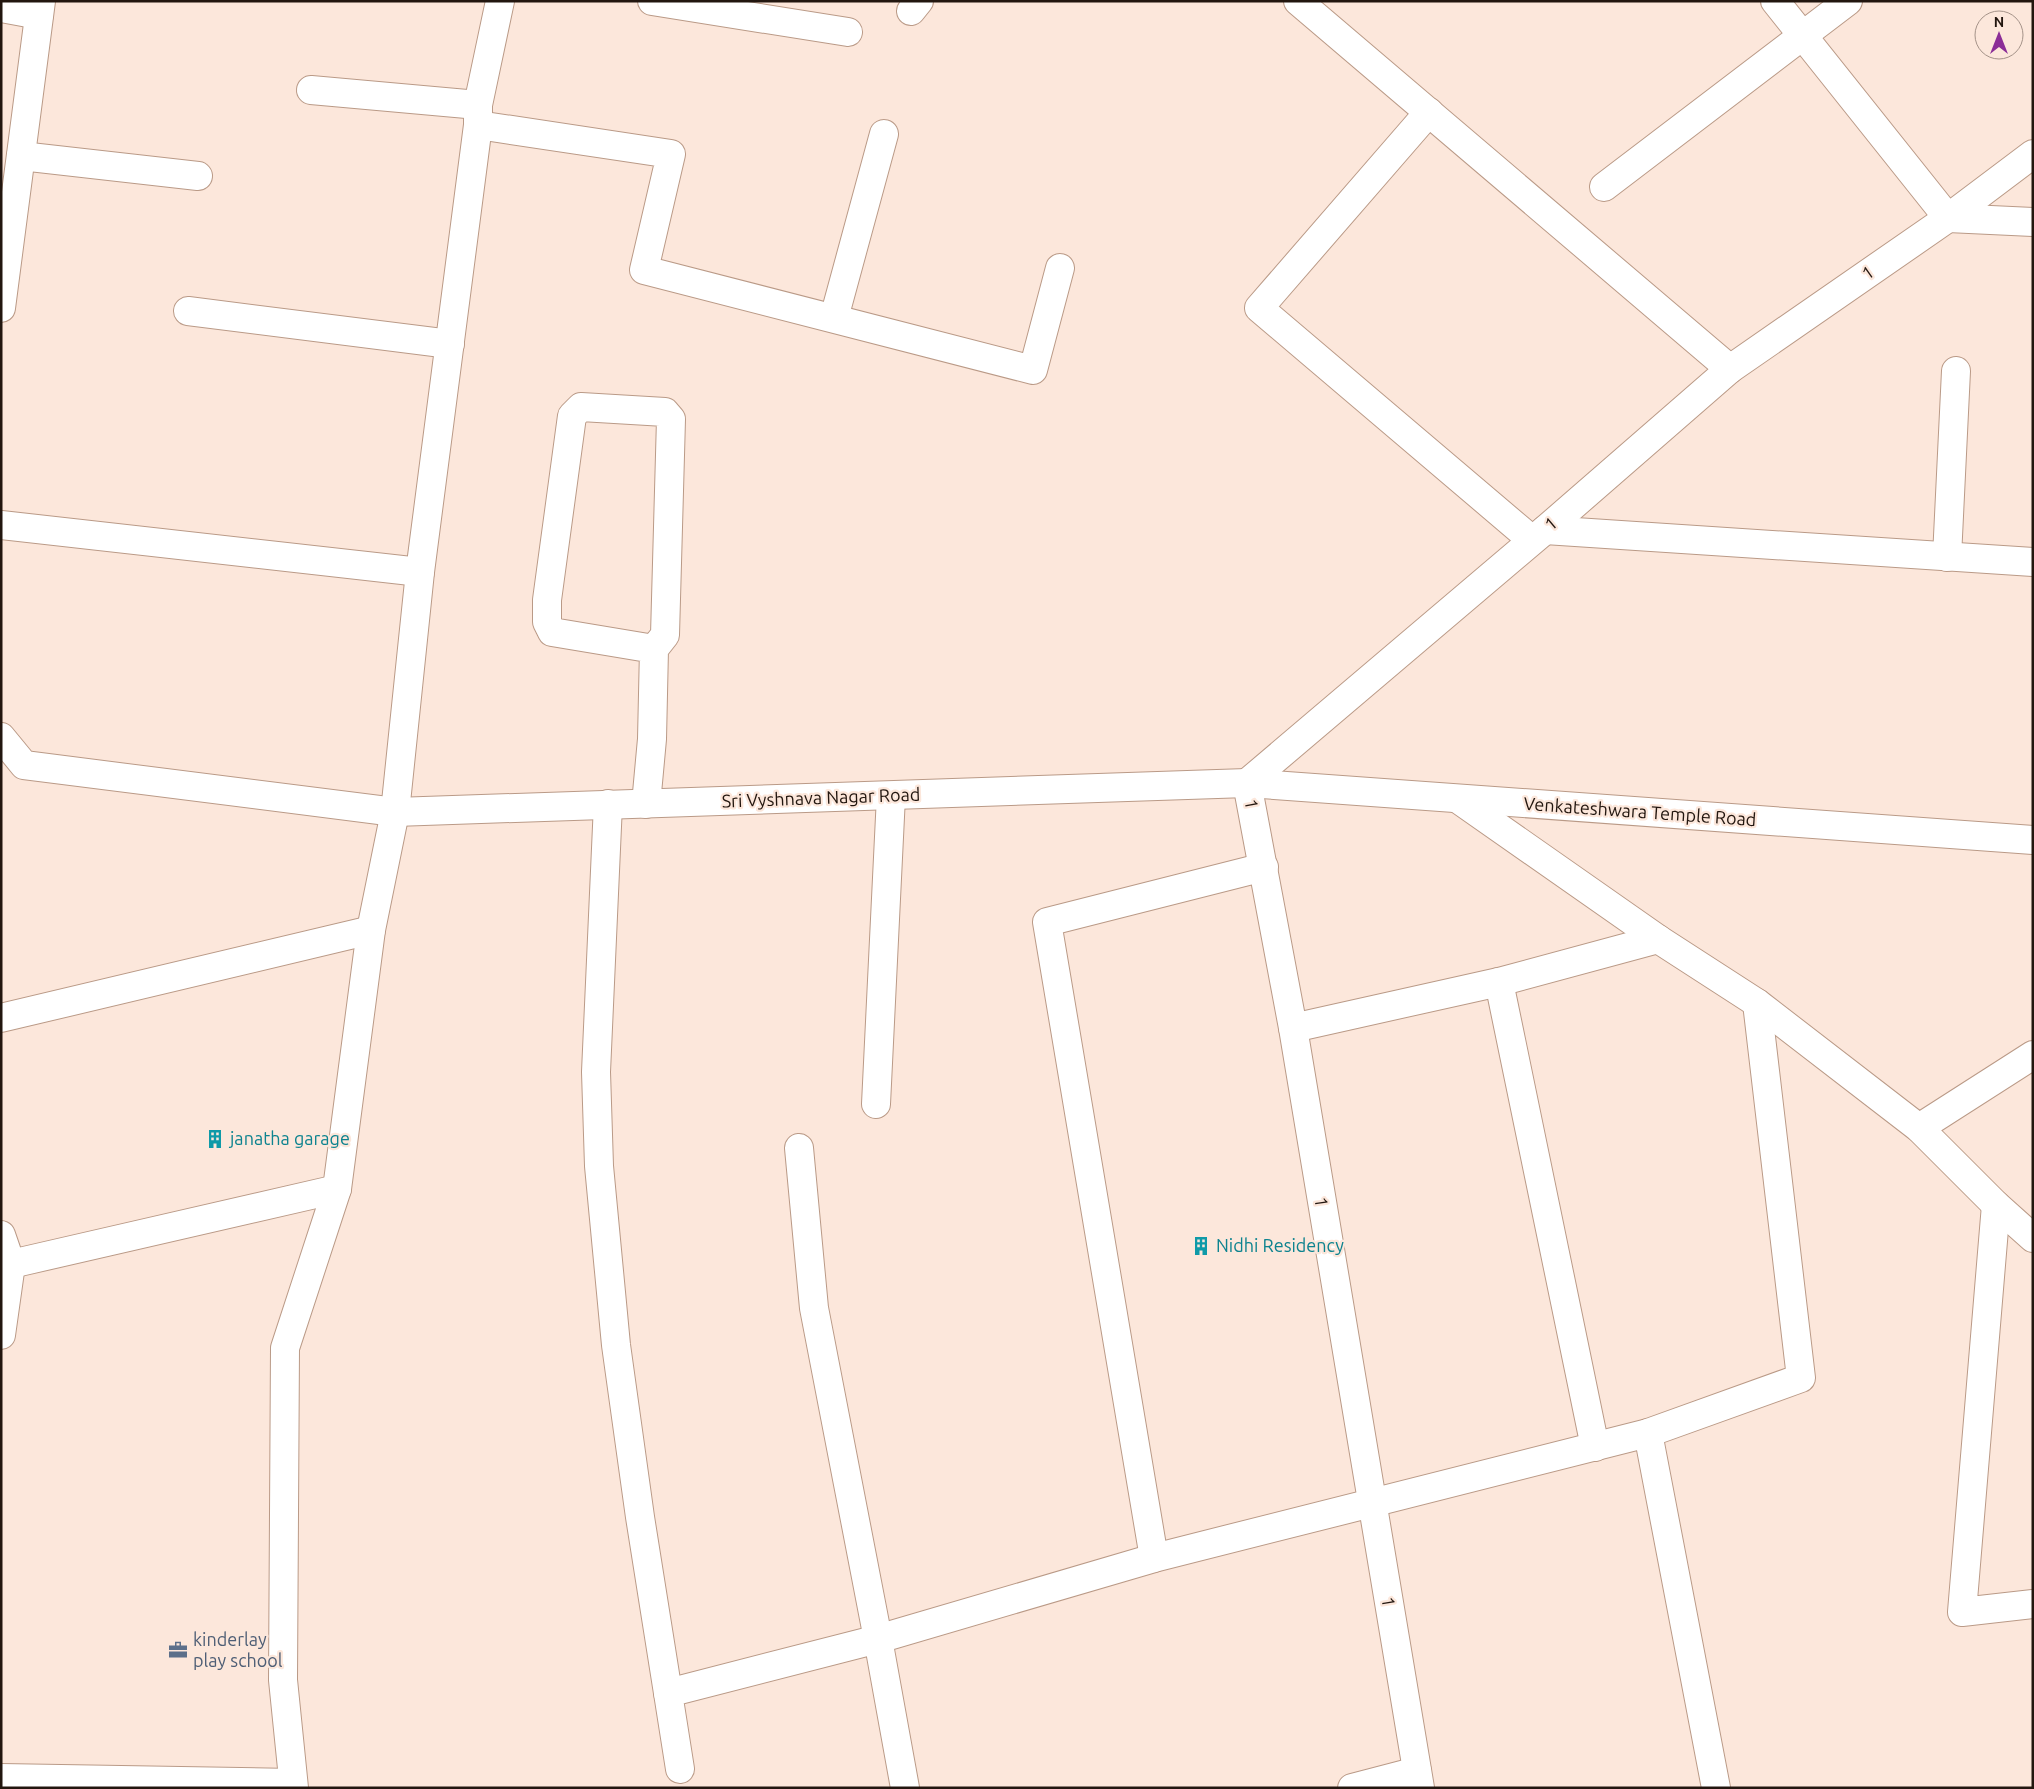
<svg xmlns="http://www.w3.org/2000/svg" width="2034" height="1789" font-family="Ubuntu,sans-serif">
  <rect width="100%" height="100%" fill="#fce7db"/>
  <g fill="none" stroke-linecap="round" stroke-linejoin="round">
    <g stroke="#ba9a87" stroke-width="30">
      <g id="minor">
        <path d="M652 1 848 32"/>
        <path d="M1298 1 1730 369"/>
        <path d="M1775 1 1948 218 2033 222"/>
        <path d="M1 8 39 15"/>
        <path d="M911 11 919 1"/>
        <path d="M311 90 478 105"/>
        <path d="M1429 112 1259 308 1532 540"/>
        <path d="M478 125 671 154 644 270 1033 370 1060 268"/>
        <path d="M21 156 198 176"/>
        <path d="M1604 187 1848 1"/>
        <path d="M1 308 41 1"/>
        <path d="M188 311 450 344"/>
        <path d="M834 318 884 134"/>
        <path d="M1 525 420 572"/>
        <path d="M1545 530 2033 562"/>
        <path d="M1947 557 1956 371"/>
        <path d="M1 737 24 765 395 812 1247 783 2033 840"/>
        <path d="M1247 783 1293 1028 1420 1788"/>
        <path d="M1247 783 1545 530 1730 369 1948 218 2033 154"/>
        <path d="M1458 799 1658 939 1757 1003 1919 1128 1996 1205 2033 1238"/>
        <path d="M608 804 596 1072 599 1166 616 1345 640 1517 668 1693"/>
        <path d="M646 804 652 739 654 649 665 635 671 419 665 412 581 407 572 416 547 600V622L552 632 654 649"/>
        <path d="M1499 982 1595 1447"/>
        <path d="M1 1018 371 930"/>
        <path d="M1293 1028 1499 982 1658 939"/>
        <path d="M876 1104 891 796"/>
        <path d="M1919 1128 2033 1055"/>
        <path d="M799 1148 814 1308 878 1639 905 1788"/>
        <path d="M1996 1205 1962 1612 2033 1604"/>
        <path d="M1 1235 11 1264 1 1335"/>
        <path d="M11 1264 337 1189"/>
        <path d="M1648 1433 1716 1788"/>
        <path d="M1154 1558 1047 922 1264 867"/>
        <path d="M680 1769 668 1693 878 1639 1154 1558 1648 1433 1801 1378 1757 1003"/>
        <path d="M1 1778 293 1783"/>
        <path d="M294 1788 283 1680 285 1348 337 1189 371 930 395 812 420 572 478 125V105L500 1"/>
        <path d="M1352 1788 1417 1771"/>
      </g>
    </g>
    <use href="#minor" stroke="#fff" stroke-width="28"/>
  </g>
  <defs>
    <g id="building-bare" transform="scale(1.5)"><path d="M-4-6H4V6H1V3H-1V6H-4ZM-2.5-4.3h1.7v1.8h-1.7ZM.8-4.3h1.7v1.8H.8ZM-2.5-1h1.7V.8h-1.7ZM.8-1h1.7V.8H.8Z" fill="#0f9aa8" stroke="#fce7db" stroke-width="2.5" paint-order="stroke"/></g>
    <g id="office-bare" transform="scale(1.5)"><path d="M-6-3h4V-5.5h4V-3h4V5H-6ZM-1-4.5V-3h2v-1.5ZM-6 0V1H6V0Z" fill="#5c6f8a" stroke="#fce7db" stroke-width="2.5" paint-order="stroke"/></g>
  </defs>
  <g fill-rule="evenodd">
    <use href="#building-bare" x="215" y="1139"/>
    <use href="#building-bare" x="1201" y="1246"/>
    <use href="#office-bare" x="178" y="1650"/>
  </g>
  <g text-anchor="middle" stroke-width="4.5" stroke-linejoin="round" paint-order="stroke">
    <g font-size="18" fill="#22160f" stroke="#fce7db">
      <text transform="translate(1868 273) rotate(-35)" y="6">1</text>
      <text transform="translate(1551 524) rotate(-40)" y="6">1</text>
      <text transform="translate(821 798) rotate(-2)" y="6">Sri Vyshnava Nagar Road</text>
      <text transform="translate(1251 804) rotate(79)" y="6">1</text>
      <text transform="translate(1640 812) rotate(4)" y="6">Venkateshwara Temple Road</text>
      <text transform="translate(1321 1202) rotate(81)" y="6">1</text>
      <text transform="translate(1388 1602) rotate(80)" y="6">1</text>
    </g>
    <g font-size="18" fill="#0d838f" stroke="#fce7db" text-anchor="start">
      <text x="230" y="1145">janatha garage</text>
      <text x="1216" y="1252">Nidhi Residency</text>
    </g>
    <g font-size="18" fill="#4e5e75" stroke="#fce7db" text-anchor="start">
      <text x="193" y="1646">kinderlay<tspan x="193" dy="21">play school</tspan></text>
    </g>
  </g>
  <rect width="2034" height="1789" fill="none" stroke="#22160f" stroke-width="5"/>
  <g transform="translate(1999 35)"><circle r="24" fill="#fce7db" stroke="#a59389"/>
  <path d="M0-4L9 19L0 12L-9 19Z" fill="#8b2d97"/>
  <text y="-8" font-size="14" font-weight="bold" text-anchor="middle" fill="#22160f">N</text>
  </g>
</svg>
